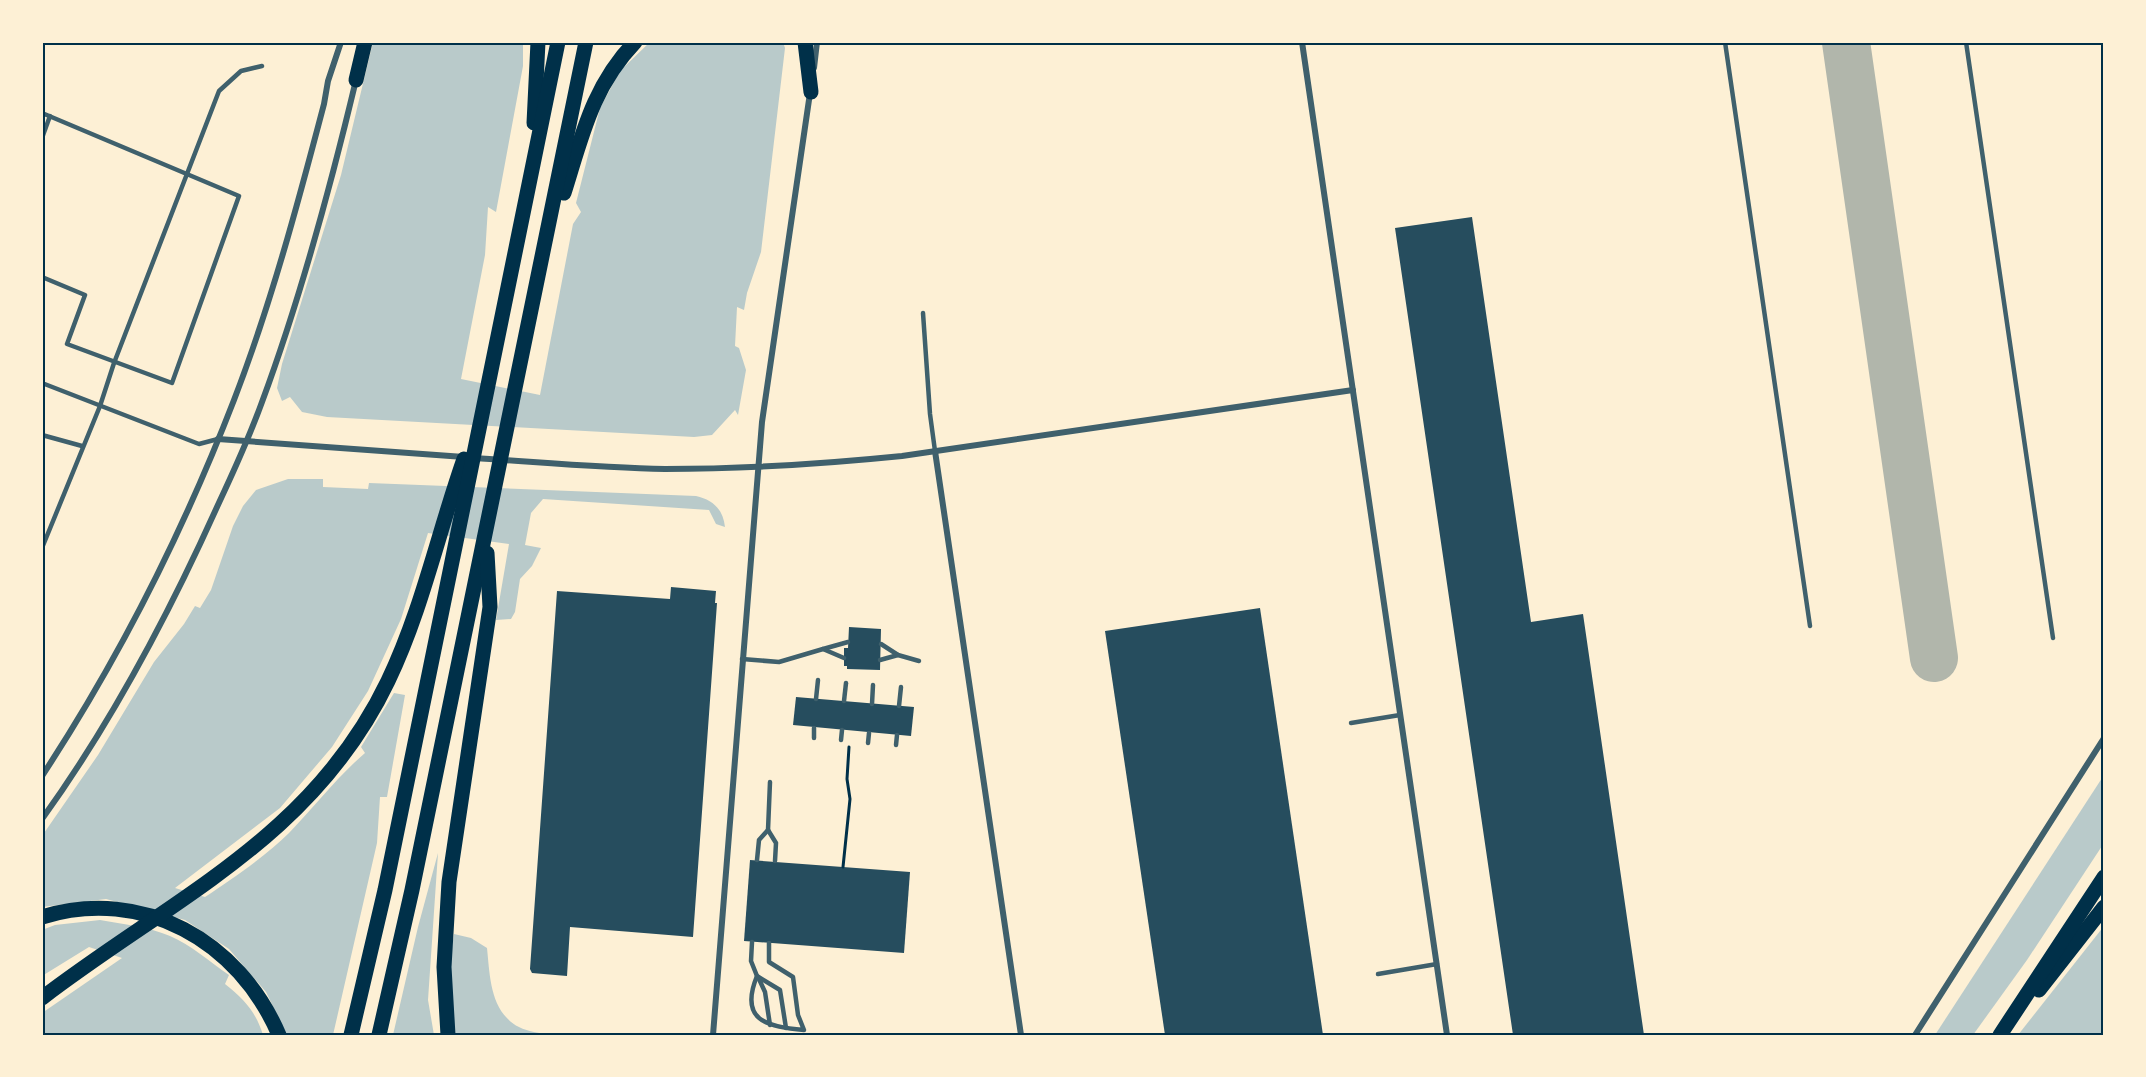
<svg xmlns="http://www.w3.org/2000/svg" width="2146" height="1077" font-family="'Roboto Condensed',sans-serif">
  <rect width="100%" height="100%" fill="#fdf0d5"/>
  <g fill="#b9caca">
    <path d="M373 42H523V66L496 212 488 207 485 255 461 379 540 395 573 224 581 212 576 203 600 108 620 71 650 42H783L785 48 761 252 747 293 744 310 737 307 735 346 739 348 746 370 738 415 735 410 712 435 694 437 327 417 302 412 290 397 282 401 277 388 282 364 341 175Z"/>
    <path d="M288 479H323V487L368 489 369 483 696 496C713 500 723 509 725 527L716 524 709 510 543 499 531 513 525 545 541 548 532 566 520 579 515 612 511 619 496 620 509 544 428 533 401 619 368 691 332 747 280 808 175 888 205 897C231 880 267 855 289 833 315 806 337 777 365 753L361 747 394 693 405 695 387 797H380L377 843 333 1035H287L266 992 229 949 185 920 106 899 42 907V836L98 755 154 662 184 624 195 606 200 608 211 590 233 526 243 506 256 490Z"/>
    <path d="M2104 775V843L2027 960 1973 1035H1935Z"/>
    <path d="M438 853 428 1000 434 1035H393L418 927Z"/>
    <path d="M100 920C123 924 149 927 170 936 191 945 210 962 229 975L225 984C244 999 256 1012 263 1035H42V1013L122 958 89 947 42 976V930L55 925Z"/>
    <path d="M2104 926V1035H2018Z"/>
    <path d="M454 934 471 938 487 948C490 976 490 1012 519 1027 528 1032 542 1033 551 1035H453L449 969Z"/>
  </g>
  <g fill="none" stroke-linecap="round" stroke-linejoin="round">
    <path stroke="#b1b6ab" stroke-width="48" d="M1846 42 1934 658"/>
  </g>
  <g fill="#264d5e">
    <path d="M1472 217 1531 622 1583 614 1644 1035H1513L1395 228Z"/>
    <path d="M671 587 716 591 715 603H717L693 937 570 927 567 976 532 973 530 969 557 591 670 599Z"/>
    <path d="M1260 608 1323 1035H1165L1105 631Z"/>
    <path d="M849 627 881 629 880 670 847 669V666H844V648H848Z"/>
    <path d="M796 697 914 707 911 736 793 725Z"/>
    <path d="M750 860 910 872 904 953 744 941Z"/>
  </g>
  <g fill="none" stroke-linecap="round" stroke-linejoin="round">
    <path stroke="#003049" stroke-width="3" d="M843 867 850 799 847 779 849 747"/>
    <g stroke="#3f606c" stroke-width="4.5">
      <path d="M1725 42 1810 626"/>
      <path d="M1966 42 2053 638"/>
      <path d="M42 113 239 196 172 383 67 344 85 295 42 277"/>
      <path d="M42 138 50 116"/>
      <path d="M923 313 930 414 935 451"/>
      <path d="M42 383 199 444 218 439"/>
      <path d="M42 435 82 446"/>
      <path d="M42 548 100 406 114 363 219 91 241 71 262 66"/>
      <path d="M881 644 898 655"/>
      <path d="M823 649 848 642"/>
      <path d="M742 659 779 662 823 649 844 658"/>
      <path d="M880 660 898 655 919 661"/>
      <path d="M816 699 818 680"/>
      <path d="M844 701 846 683"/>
      <path d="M872 704 873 685"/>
      <path d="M899 706 901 687"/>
      <path d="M1351 723 1400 715"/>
      <path d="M814 738V728"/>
      <path d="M841 740 842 730"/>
      <path d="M868 743 869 733"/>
      <path d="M896 745 897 735"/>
      <path d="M770 782 768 830 776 843 775 861"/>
      <path d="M757 860 759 840 768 830"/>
      <path d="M752 942 751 961 757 976C739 1020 766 1027 804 1030L798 1015 793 977 769 962V943"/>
      <path d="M1378 974 1437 964"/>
      <path d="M757 976 780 990 786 1028"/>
      <path d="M759 979 765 992 770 1025"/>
    </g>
    <g stroke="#3f606c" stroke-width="6">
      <path d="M1302 42 1447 1035"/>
      <path d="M814 68 817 42"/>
      <path d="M218 439 464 457"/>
      <path d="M935 451 1021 1035"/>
      <path d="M474 458C538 462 602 468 665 469 745 469 823 464 902 456L1353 390"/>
      <path d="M42 776C120 657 183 532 234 400 271 304 298 203 324 104L328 81 341 42"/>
      <path d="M42 819C112 722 168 616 217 507 233 473 249 438 262 402 301 297 330 189 356 80"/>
      <path d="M713 1035 762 422 810 93"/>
      <path d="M1915 1035 2104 738"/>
    </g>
    <g stroke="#003049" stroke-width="15">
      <path d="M805 42 811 92"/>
      <path d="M356 80 365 42"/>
      <path d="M534 123 538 42"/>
      <path d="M564 193C582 136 592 87 635 42"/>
      <path d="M42 917C143 886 239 941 279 1035"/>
      <path d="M2039 990 2104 907"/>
      <path d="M42 998C171 899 313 838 388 681 422 610 438 533 464 459"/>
      <path d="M351 1035 385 890 558 42"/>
      <path d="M379 1035 412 890 586 42"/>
      <path d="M448 1035 444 967 449 882 490 607 487 553"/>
      <path d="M2000 1035 2104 877"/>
    </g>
  </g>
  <rect width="2146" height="1077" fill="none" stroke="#fdf0d5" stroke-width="87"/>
  <rect x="44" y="44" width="2058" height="990" fill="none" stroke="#003049" stroke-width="2"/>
</svg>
